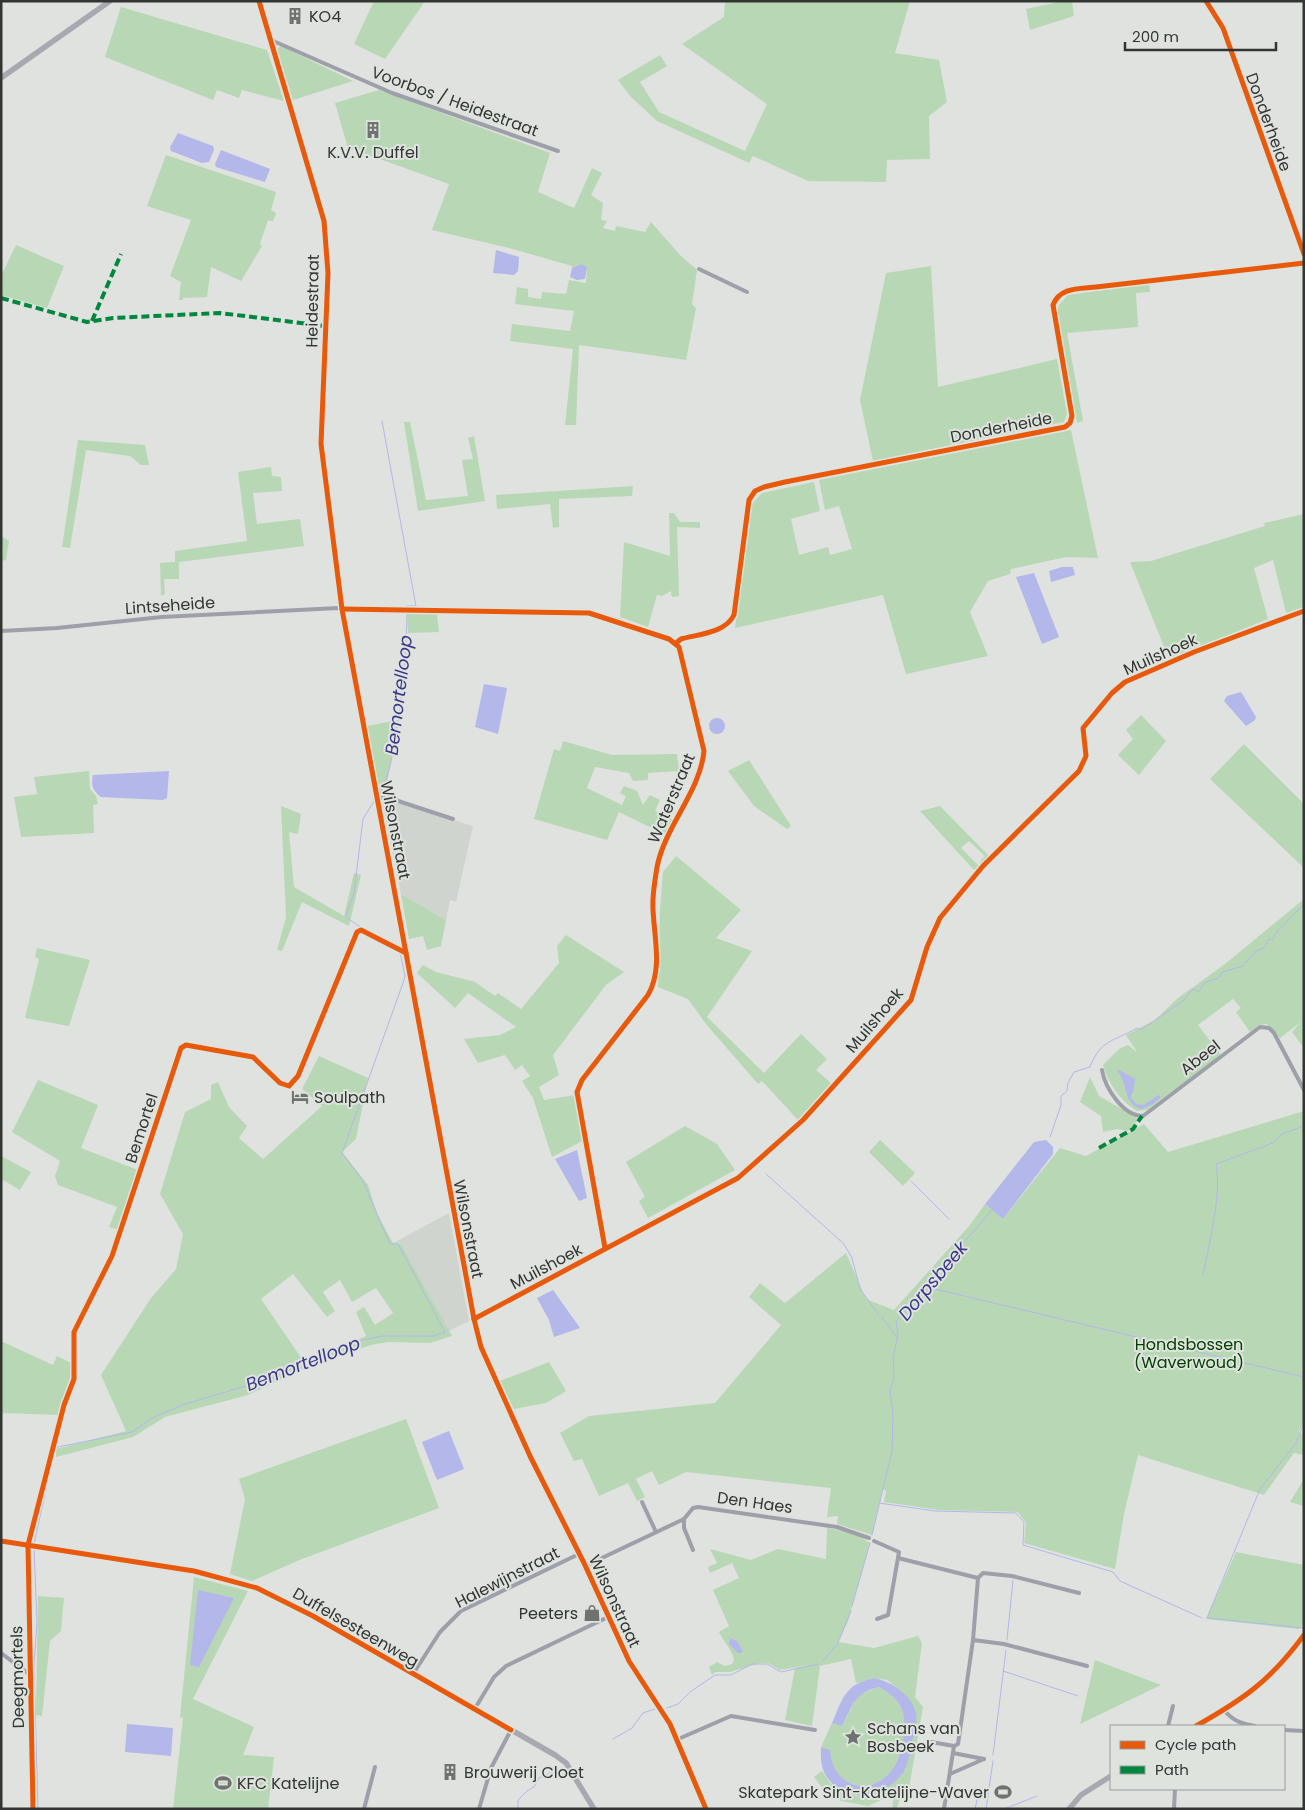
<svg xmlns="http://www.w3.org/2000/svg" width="1305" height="1810" font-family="Poppins,sans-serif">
  <rect width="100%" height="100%" fill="#dfe2df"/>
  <g fill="#cfd5ce">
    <path d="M382 802 397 803 473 826 456 902 450 900 446 920 401 894Z"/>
    <path d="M449 1213 469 1321 449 1331 401 1244 393 1243Z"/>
  </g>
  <g fill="#b8d8b5" fill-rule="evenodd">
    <path d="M374 1H425L385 59 354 44Z"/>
    <path d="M725 1H910L895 53 939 60 947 102 929 116 930 159 887 160 886 182 808 181 753 156 749 163 657 121 631 97 618 80 660 55 667 66 640 82 659 112 745 151 767 104 682 44 724 17Z"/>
    <path d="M1063 1H1072L1074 16 1030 30 1026 9Z"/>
    <path d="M121 7 267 50 284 101 242 90 239 98 217 90 213 100 105 57Z"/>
    <path d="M281 46 353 81 293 100 277 49Z"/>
    <path d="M379 90 550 153 538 192 574 208 592 168 602 173 591 195 603 203 601 220 607 221 603 228 615 231 616 226 645 232 651 222 680 255 697 270 692 304 696 308 686 360 579 345 576 425H565L573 349 510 341 512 324 570 331 574 311 515 304 517 287 528 289V297L541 299 542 292 566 294 569 280 586 283 587 268 581 264 572 268V266L509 248 432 230 449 184 352 149 349 152 335 103Z"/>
    <path d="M166 155 276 192 271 210 276 213 273 221 268 220 260 244 262 246 241 281 211 267 207 297 183 298V300H179L181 282 170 276 191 220 147 206Z"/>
    <path d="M16 245 64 266 47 308 1 295V276Z"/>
    <path d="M931 266 938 387 1057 359 1067 414 1064 422 873 461 860 400 886 273Z"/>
    <path d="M1149 284 1150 292 1136 293 1138 327 1067 333 1083 421 1077 423 1057 312 1059 305 1068 295Z"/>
    <path d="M404 422H410L426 500 468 496 462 460 473 459 468 438 474 436 485 501 418 511Z"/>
    <path d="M1071 430 1098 558 1066 557 1011 569 1010 574 988 581 970 612 988 656 906 674 883 595 735 628 752 504 762 493 814 482 820 511 791 519 799 555 828 547 830 555 852 549 839 506 825 510 819 480Z"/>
    <path d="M78 440 145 445 149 465H141L130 456 86 450 70 548 62 547Z"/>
    <path d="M271 467 272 476 281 477 282 491 253 493 257 524 300 519 304 546 179 562V579H164L165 594 161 596 160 563 175 562V551L247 541 238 472Z"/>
    <path d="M633 486 632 496 559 499V527L553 528 550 504 497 509 496 495Z"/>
    <path d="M669 513H674L680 522H700V528L677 527 679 596 672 597 671 591 662 596 657 595 648 627 620 617 624 542 670 556Z"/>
    <path d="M1304 514V607L1286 613 1273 560 1254 568 1268 619 1169 659 1130 562 1151 561 1265 526 1264 523Z"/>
    <path d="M1 536 9 541 6 560 1 561Z"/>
    <path d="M407 611 437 613 439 632 408 633Z"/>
    <path d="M1141 715 1166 741 1139 775 1118 755 1133 739 1126 730Z"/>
    <path d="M398 720 387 783 379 795 367 726Z"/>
    <path d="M563 741 612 755 677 754 679 771 648 773V780L633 781 629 773 595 767 587 788 622 805 626 796 620 793 624 786 637 791 643 805 650 795 660 800 655 811 672 819 666 835 619 812 607 840 534 819 554 749 560 751Z"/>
    <path d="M1244 744 1304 804V868L1210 779Z"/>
    <path d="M749 760 791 826 787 829 754 806 728 771Z"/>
    <path d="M89 771 90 789 96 796 98 804 93 805 94 833 21 837 14 797 37 794 34 777Z"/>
    <path d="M281 806 301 814 298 834 289 832 294 887 344 916 354 873 361 875 349 926 302 902 282 951 277 950 286 917Z"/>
    <path d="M940 806 989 856 982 864 980 862 985 856 969 841 961 848 979 866 974 870 920 811Z"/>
    <path d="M676 856 741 910 716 938 752 951 707 1017 764 1073 801 1034 827 1059 816 1070 832 1084 798 1120 762 1081 758 1084 706 1024 688 999 658 987 660 910 663 872Z"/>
    <path d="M401 894 446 920 441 946 427 950 423 936 409 939Z"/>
    <path d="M1304 899V1048L1292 1032 1301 1022 1280 1038 1267 1024 1259 1025 1250 1032 1236 1012 1241 1008 1233 999 1198 1025 1221 1055 1147 1110 1137 1111C1120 1101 1108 1083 1103 1065L1119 1049 1128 1045 1137 1052 1126 1035 1155 1020 1178 998 1225 964Z"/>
    <path d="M566 935 624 972 606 985 553 1055 559 1075 539 1087 544 1100 575 1095 584 1140 552 1157 533 1098 522 1081 530 1076 522 1065 515 1070 505 1055 478 1063 464 1039 500 1035 516 1027 468 993 455 1008 417 973 423 965 436 972 475 982 495 996 498 993 521 1009 559 963 557 946Z"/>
    <path d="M37 948 90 960 69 1026 25 1018 39 959 35 957Z"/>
    <path d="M319 1056 368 1078 356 1139 342 1152 368 1185 377 1214 393 1243 401 1244 452 1336 430 1343 388 1342 371 1345 305 1368 248 1395 165 1417 133 1437 56 1457V1449L126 1431 101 1375 151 1298 176 1269 183 1234 160 1194 185 1112 211 1099V1085L218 1082 229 1107 247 1126 239 1138 263 1159 322 1106 302 1089ZM293 1274 327 1317 335 1311 323 1292 340 1280 352 1302 376 1288 393 1313 375 1325 364 1307 356 1312 366 1336 304 1362 261 1299Z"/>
    <path d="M1090 1077 1099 1096 1139 1119 1128 1131 1117 1129 1103 1132 1101 1116 1080 1102Z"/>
    <path d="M38 1080 98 1105 81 1148 138 1170 119 1230 109 1227 117 1207 58 1185 55 1176 60 1161 12 1132Z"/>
    <path d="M1304 1111V1421L1299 1432 1304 1435V1455L1294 1453 1264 1495 1138 1455 1124 1514 1115 1569 1024 1543 1026 1523 1018 1512 939 1510 884 1502 886 1491 883 1489 872 1535 837 1524 838 1516 827 1517 831 1488 686 1472 659 1485 652 1471 636 1479 645 1497 637 1501 628 1483 599 1496 582 1459 574 1461 560 1433 589 1416 715 1403 781 1325 749 1297 760 1283 785 1303 846 1253 866 1299 894 1310 970 1225 985 1204 1003 1219 1060 1148 1086 1156 1144 1124 1168 1152Z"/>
    <path d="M685 1126 717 1144 735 1170 648 1218 639 1201 645 1197 626 1162Z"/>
    <path d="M880 1140 915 1173 903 1186 869 1152Z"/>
    <path d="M1 1156 31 1172 20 1190 1 1179Z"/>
    <path d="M1 1341 53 1365 57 1356 71 1363 73 1368 58 1415 1 1413Z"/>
    <path d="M549 1362 566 1391 546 1403 514 1409 500 1381Z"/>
    <path d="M406 1419 439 1508 302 1559 252 1581 230 1574 245 1499 239 1479Z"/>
    <path d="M1304 1479V1506L1290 1502Z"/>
    <path d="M827 1528 854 1533 870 1543 848 1621 838 1642 874 1648 918 1636 922 1643 915 1697 923 1707 908 1794 899 1801 897 1809H892L894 1794 868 1806 841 1801 826 1793 814 1777 822 1771 830 1783 856 1796 905 1770 914 1732 899 1689 887 1680 874 1678 856 1683 851 1659 820 1666 812 1726 785 1720 795 1668 809 1665 780 1670 768 1663H760L730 1672H715L712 1675 709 1667 717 1662 725 1666 732 1664 734 1660C732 1650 724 1642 719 1632L729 1626 713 1590 739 1578 732 1563 710 1573 708 1567 717 1563 710 1549 751 1560 778 1549 826 1559Z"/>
    <path d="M1236 1552 1304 1565V1623L1299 1629 1206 1619Z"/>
    <path d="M194 1577 248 1591 193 1699 254 1727 243 1755 274 1757 268 1809H173L183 1718 180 1717Z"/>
    <path d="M38 1596 64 1598 61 1631 50 1641 42 1716 36 1715Z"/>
    <path d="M1095 1660 1161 1685 1080 1724Z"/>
    <path d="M879 1687C902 1701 907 1711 903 1738 901 1748 900 1758 894 1767 873 1799 832 1788 829 1750L821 1747 832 1723 842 1726 858 1695Z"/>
  </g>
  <g fill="#b3b7ea">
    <path d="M178 133 213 146 214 150 209 162 202 163 171 151 170 147Z"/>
    <path d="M221 150 270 169 265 182 216 167 215 164Z"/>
    <path d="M496 250 519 257 518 271 514 275 493 273Z"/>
    <path d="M581 264 587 267 585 279 577 280 570 277 572 268Z"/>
    <path d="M1062 567H1073L1075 575 1051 582 1049 571Z"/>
    <path d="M1034 573 1059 637 1042 644 1016 577Z"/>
    <path d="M484 684 507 688 498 734 475 727Z"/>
    <path d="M1241 692 1256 717 1255 720 1246 726 1224 701 1227 696Z"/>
    <circle cx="717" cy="726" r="8"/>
    <path d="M169 771 167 798 163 800 101 797C92 790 91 785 93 775Z"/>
    <path d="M1119 1070 1135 1079 1133 1093 1130 1097 1136 1104 1143 1105 1159 1095 1161 1097 1153 1104 1142 1109C1122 1105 1129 1083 1117 1071Z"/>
    <path d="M1046 1140 1053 1147V1154L1003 1219 985 1204 1034 1142Z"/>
    <path d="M577 1150 587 1198 579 1201 555 1159Z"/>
    <path d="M553 1290 580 1328 554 1337 549 1320 537 1298Z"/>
    <path d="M449 1431 464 1469 437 1480 422 1442Z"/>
    <path d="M198 1590 234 1598 199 1667 190 1665Z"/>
    <path d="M730 1638 737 1641 743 1651 741 1653H738L729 1644Z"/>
    <path d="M874 1678C892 1682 911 1694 916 1713 918 1724 913 1738 911 1747 909 1754 908 1763 905 1769 894 1791 859 1803 839 1789 823 1778 820 1766 821 1747L830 1750C832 1788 873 1799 894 1767 900 1758 901 1748 903 1738 907 1711 902 1701 879 1687 854 1693 853 1705 842 1726L832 1723C843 1698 845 1684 874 1678Z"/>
    <path d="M127 1724 173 1728 171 1756 125 1752Z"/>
  </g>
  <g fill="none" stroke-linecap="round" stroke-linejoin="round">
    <g stroke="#b3b7ea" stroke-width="1">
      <path d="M382 421 416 606H407"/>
      <path d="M378 795C398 774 407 645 407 611"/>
      <path d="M372 934 348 919 346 916 354 893 363 819 376 798"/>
      <path d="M1050 1137 1061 1105V1096L1067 1091 1068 1083 1074 1072 1090 1067C1101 1039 1113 1042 1137 1028L1141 1030 1184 1000 1193 989 1199 992 1204 983 1218 978 1222 972 1243 966 1255 952 1265 947 1269 939 1273 940 1275 934 1304 904"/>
      <path d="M766 1174 844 1244 852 1258 860 1289 879 1315"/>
      <path d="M911 1181 949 1219"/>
      <path d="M1203 1275C1209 1244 1222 1194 1216 1164L1273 1143 1282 1134 1304 1126"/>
      <path d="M925 1287 933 1288"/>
      <path d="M935 1289 1191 1350"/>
      <path d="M882 1318 897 1337"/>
      <path d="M1195 1351 1304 1377"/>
      <path d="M879 1503 935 1511 1016 1513 1024 1522 1023 1545 1113 1572 1120 1581 1202 1618"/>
      <path d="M872 1535 892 1451 893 1413 890 1391 894 1378 893 1358 898 1335 896 1321 993 1209"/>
      <path d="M34 1544 54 1453 58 1447 132 1432 152 1418 185 1404 273 1378 311 1357 350 1343 382 1336H434L445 1332 398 1244H390L363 1181 342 1153 403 983 405 976 400 952"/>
      <path d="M34 1548 37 1622 34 1666 38 1809"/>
      <path d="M852 1606 870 1543"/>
      <path d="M1207 1618 1260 1489 1296 1443 1304 1423"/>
      <path d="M1208 1618 1304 1628"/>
      <path d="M1007 1640 1013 1580"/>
      <path d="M823 1661 838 1643 851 1611"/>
      <path d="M1003 1671 1078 1696"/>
      <path d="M667 1708 678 1704 690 1692 715 1675H731L752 1664H767L781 1672 819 1664"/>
      <path d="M613 1739 632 1728 643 1713 655 1709"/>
      <path d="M993 1755 1006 1650"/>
      <path d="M518 1809V1800L527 1791 534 1787 539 1778 561 1768"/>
      <path d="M975 1809 977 1800"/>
      <path d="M986 1809 993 1761"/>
      <path d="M1004 1809 1037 1796"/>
    </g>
    <g stroke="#9ea0a9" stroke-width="4">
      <path d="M1206 1 1223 28 1304 254"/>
      <path d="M271 40 392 93 558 151"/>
      <path d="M699 269 747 292"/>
      <path d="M1 631 57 628 162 617 338 608 416 609 589 613 620 621 676 643 681 651 704 751C700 792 665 826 657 867 655 881 652 895 653 909 654 937 663 969 648 995L582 1080 577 1092 605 1248"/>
      <path d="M676 643 681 639C699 634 725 633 734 615L749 500 755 491 764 487 785 482 1065 427 1070 423 1072 416 1053 305C1060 287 1079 289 1096 287L1304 263"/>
      <path d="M377 798H389L453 819"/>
      <path d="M1102 1070C1105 1088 1123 1116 1143 1116L1260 1027 1269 1028 1274 1033 1304 1090"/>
      <path d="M474 1319 738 1178 803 1120 911 1000 927 947 940 918 983 866 1079 771 1086 756 1083 728 1112 693 1125 682 1194 652 1304 611"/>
      <path d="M642 1502 656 1532"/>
      <path d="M684 1519V1528L693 1550"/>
      <path d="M874 1541 899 1552 888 1615 877 1619"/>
      <path d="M898 1558 978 1578 973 1640 1004 1644 1087 1666"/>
      <path d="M585 1566 684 1519 693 1508 698 1507 837 1527 869 1538"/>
      <path d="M978 1578 983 1573 1012 1576 1079 1593"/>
      <path d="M1 1653 29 1674"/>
      <path d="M413 1674 440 1632 461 1611 579 1554"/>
      <path d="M474 1710 494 1677 506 1666 608 1617"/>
      <path d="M1224 1710C1233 1721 1242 1724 1255 1726"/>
      <path d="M1168 1726 1173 1706"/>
      <path d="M1284 1730 1304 1731"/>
      <path d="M676 1740 731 1716 815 1730"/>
      <path d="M931 1742 954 1746"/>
      <path d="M953 1753 984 1759"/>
      <path d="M950 1774 984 1759"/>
      <path d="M33 1809 28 1545 64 1405 74 1379V1332L112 1256 181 1048 186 1045 253 1057 280 1083 289 1086 298 1076 357 932 361 930 406 953"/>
      <path d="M364 1809 375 1767"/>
      <path d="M479 1809 491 1768 511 1730"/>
      <path d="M944 1809 954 1746 958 1744 973 1640"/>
      <path d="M1174 1809 1175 1789"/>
    </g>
    <g stroke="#a8a9b0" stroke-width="5.5">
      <path d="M259 1 324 221 328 273 321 444 342 609 474 1319 481 1347 530 1456 584 1563 629 1661 670 1724 706 1809"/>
      <path d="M1 78 110 1"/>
      <path d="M1 1541 194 1571 257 1588 313 1616 555 1755 566 1763 594 1809"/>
      <path d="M1196 1726C1244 1699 1271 1680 1304 1635"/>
      <path d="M1069 1809 1081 1795 1111 1776"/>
    </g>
    <g stroke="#00873e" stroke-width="4" stroke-dasharray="8 4" stroke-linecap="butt">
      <path d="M1 298 87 322 113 318 220 313 325 326"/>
      <path d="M92 321 121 254"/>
      <path d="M1099 1148 1133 1129 1142 1116"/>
    </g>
    <g stroke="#dee3de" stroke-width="8">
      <g id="cycleway">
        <path d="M259 1 324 221 328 273 321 444 342 609 474 1319 481 1347 530 1456 584 1563 629 1661 670 1724 706 1809"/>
        <path d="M1206 1 1223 28 1304 254"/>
        <path d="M342 609 589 613 669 639 679 647 704 751C700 792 665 826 657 867 655 881 652 895 653 909 654 937 663 969 648 995L582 1080 577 1092 605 1248"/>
        <path d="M676 643 681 639C699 634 725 633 734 615L749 500 755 491 764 487 785 482 1065 427 1070 423 1072 416 1053 305C1060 287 1079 289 1096 287L1304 263"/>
        <path d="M474 1319 738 1178 803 1120 911 1000 927 947 940 918 983 866 1079 771 1086 756 1083 728 1112 693 1125 682 1194 652 1304 611"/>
        <path d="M1 1541 194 1571 257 1588 313 1616 511 1730"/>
        <path d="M1196 1726C1244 1699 1271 1680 1304 1635"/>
        <path d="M33 1809 28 1545 64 1405 74 1379V1332L112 1256 181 1048 186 1045 253 1057 280 1083 289 1086 298 1076 357 932 361 930 406 953"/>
      </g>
    </g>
    <use href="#cycleway" stroke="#e8590c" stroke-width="5"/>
  </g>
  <defs>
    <g id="building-bare" transform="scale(1.35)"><path d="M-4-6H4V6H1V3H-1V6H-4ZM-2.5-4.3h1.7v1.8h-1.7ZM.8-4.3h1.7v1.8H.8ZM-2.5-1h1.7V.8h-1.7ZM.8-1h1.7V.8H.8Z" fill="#6f726f" stroke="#dee3de" stroke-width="2.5" paint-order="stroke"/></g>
    <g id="hotel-bare" transform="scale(1.35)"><path d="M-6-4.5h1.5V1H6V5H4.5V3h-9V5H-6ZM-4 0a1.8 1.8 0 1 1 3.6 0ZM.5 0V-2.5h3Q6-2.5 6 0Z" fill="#6f726f" stroke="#dee3de" stroke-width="2.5" paint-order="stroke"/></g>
    <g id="shop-bare" transform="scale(1.35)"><path d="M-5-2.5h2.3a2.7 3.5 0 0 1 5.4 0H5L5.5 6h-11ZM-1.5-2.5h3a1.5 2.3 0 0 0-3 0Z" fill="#6f726f" stroke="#dee3de" stroke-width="2.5" paint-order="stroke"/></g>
    <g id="sight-bare" transform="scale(1.35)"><path d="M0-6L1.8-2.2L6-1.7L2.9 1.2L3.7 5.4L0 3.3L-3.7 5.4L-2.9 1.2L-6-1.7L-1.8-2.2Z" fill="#6f726f" stroke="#dee3de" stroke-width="2.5" paint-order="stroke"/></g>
    <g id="stadium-bare" transform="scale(1.35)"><path d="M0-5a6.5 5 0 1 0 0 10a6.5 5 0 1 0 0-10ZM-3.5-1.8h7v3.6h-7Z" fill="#6f726f" stroke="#dee3de" stroke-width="2.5" paint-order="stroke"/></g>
  </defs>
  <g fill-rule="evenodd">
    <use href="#building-bare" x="295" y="16"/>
    <use href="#building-bare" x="373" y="130"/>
    <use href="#hotel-bare" x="300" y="1097"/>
    <use href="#shop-bare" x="592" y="1613"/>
    <use href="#sight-bare" x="853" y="1737"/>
    <use href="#building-bare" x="450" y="1772"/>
    <use href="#stadium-bare" x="223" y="1783"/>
    <use href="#stadium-bare" x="1003" y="1792"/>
  </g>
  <g text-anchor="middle" stroke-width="4" stroke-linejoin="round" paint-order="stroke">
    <g font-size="16" fill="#333533" stroke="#dee3de" text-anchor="start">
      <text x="309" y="22">KO4</text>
      <text x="373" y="158" text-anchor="middle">K.V.V. Duffel</text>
      <text x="314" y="1103">Soulpath</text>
      <text x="578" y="1619" text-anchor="end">Peeters</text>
      <text x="867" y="1734">Schans van<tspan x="867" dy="18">Bosbeek</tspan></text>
      <text x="464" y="1778">Brouwerij Cloet</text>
      <text x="237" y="1789">KFC Katelijne</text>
      <text x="989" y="1798" text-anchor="end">Skatepark Sint-Katelijne-Waver</text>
    </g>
    <g font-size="16" fill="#333533" stroke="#dee3de">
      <text transform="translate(455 101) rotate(20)" y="6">Voorbos / Heidestraat</text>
      <text transform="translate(1269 122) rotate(70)" y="6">Donderheide</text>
      <text transform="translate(312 301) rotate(-89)" y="6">Heidestraat</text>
      <text transform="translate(1001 427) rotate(-11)" y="6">Donderheide</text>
      <text transform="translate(170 605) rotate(-4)" y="6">Lintseheide</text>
      <text transform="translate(1160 654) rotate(-24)" y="6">Muilshoek</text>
      <text transform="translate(671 798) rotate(-67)" y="6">Waterstraat</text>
      <text transform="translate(396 830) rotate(79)" y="6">Wilsonstraat</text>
      <text transform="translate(874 1020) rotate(-50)" y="6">Muilshoek</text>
      <text transform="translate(1200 1057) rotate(-38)" y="6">Abeel</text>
      <text transform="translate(141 1128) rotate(-72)" y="6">Bemortel</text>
      <text transform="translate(469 1229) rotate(79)" y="6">Wilsonstraat</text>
      <text transform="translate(546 1266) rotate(-28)" y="6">Muilshoek</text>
      <text transform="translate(755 1502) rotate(8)" y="6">Den Haes</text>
      <text transform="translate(507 1577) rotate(-27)" y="6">Halewijnstraat</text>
      <text transform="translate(615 1601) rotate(65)" y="6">Wilsonstraat</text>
      <text transform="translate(356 1627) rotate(30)" y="6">Duffelsesteenweg</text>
      <text transform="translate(17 1677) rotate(-91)" y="6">Deegmortels</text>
    </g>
    <g font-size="16" fill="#034001" stroke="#dee3de">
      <text x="1189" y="1350">Hondsbossen<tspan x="1189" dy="18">(Waverwoud)</tspan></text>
    </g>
    <g font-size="18" font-style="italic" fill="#3b368a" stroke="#dee3de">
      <text transform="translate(399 695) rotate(-83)" y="6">Bemortelloop</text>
      <text transform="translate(933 1281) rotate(-50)" y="6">Dorpsbeek</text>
      <text transform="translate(303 1364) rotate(-21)" y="6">Bemortelloop</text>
    </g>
  </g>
  <rect width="1305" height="1810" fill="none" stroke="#333533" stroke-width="5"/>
  <rect x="1110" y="1725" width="175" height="65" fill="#dee3de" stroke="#9a9d9a"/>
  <rect x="1120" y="1741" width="25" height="8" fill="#e8590c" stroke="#9a9d9a"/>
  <text x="1155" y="1750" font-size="15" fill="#333533">Cycle path</text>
  <rect x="1120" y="1766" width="25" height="8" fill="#00873e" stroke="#9a9d9a"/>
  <text x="1155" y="1775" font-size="15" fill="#333533">Path</text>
  <path d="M1125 42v8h151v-8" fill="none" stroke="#333533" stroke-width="2.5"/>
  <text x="1132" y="42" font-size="15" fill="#333533" stroke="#dee3de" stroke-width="4" paint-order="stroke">200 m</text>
</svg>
